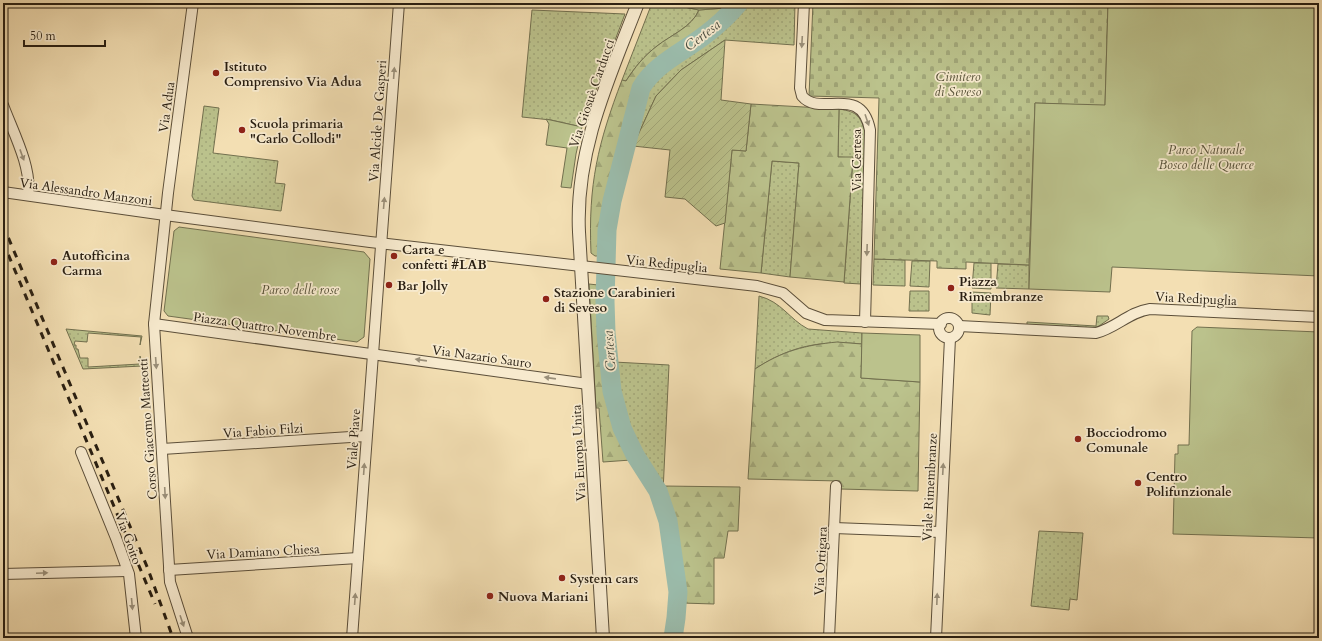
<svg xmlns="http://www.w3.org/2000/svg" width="1322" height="641" font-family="Cardo,serif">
  <defs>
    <pattern id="grass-dots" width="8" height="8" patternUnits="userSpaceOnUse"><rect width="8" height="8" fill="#bbc28c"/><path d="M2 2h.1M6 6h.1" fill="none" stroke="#a1a678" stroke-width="1.8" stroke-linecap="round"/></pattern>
    <pattern id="forest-firs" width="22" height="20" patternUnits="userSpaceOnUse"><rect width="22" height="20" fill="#bbc28c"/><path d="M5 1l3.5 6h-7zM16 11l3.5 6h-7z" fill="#a1a678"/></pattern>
    <pattern id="cemetery-stones" width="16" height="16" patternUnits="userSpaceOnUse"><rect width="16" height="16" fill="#bbc28c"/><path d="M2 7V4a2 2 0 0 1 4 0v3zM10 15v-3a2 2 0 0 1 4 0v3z" fill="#a1a678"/></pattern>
    <pattern id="garden-furrows" width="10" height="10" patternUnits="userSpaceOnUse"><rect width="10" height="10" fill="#bbc28c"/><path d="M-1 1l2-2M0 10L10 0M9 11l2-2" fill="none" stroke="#a1a678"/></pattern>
  </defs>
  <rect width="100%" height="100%" fill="#f3dfb3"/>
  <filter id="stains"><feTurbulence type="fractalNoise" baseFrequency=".005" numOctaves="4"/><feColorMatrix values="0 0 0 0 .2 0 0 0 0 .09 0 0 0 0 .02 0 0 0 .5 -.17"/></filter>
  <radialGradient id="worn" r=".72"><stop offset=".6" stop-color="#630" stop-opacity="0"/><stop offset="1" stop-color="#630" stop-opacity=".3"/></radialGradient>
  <g fill="url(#grass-dots)" stroke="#72704f">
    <path d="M652 3H665L699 10C692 27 671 35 657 46 644 56 635 67 626 81L622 80Z"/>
    <path d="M750 3H795L794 45 725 40 681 70 656 96 633 146C637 126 639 101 650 83 655 74 667 68 676 62 702 43 731 29 750 3Z"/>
    <path d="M532 10 625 14 582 127 551 120 522 117Z"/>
    <path d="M204 106 219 108 213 153 278 161 275 183 285 184 281 211 194 200 192 196Z"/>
    <path d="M839 109C858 112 860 116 866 134L861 284 844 283 853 158 838 157Z"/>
    <path d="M772 161 799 163 790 277 761 273Z"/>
    <path d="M874 259 905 260V286L873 285Z"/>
    <path d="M912 261H930L929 287 910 286Z"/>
    <path d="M974 263H991V289L972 288Z"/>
    <path d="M998 264 1029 265V289L996 288Z"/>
    <path d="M910 291H929V311H909Z"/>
    <path d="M972 292 991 293 990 315 972 313Z"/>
    <path d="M759 296C782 302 789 319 808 329L862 333V344C821 340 790 346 755 369Z"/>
    <path d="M1097 316H1108L1109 319 1099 326 1093 328 1027 325V322L1096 326Z"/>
    <path d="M66 329 142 336 140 345 141 337 88 333 87 342 75 341 74 345H76V349H78L80 358H88V367L140 364V356L142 366 83 369Z"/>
    <path d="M614 362 669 365 663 492C653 475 640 458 631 440 619 417 614 387 614 362Z"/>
    <path d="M1039 531 1083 533 1077 600 1070 599 1069 610 1031 606Z"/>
  </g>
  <g fill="url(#forest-firs)" stroke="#72704f">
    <path d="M725 8 697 33 652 64 637 81 614 172 609 188 603 219 602 256H595L591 253C588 184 598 143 622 80L626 81C635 67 644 56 657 46 671 35 692 27 699 10Z"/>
    <path d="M751 104 839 109 838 157H853L844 282 790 277 799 163 772 161 761 273 720 269 732 150 746 151Z"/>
    <path d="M589 284 598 285 605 375 610 407 631 460 603 462 599 408H596Z"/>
    <path d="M837 342 862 344 861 378 920 382 918 491 840 489V481L748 479 755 369C782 351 806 345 837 342Z"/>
    <path d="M664 486 740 487 738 531H728L724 558H714V604L682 603 674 530 663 492Z"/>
  </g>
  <path fill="url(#cemetery-stones)" stroke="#72704f" d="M813 3H1108L1105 106 1035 103 1029 265 966 262V269L937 268V261L874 259 879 98 809 96Z"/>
  <g fill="#bbc28c" stroke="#72704f">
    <path d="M665 3H730L725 8 699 10Z"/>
    <path d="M1108 3H1319V276L1112 267 1110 292 1029 289 1035 103 1105 105Z"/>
    <path d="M546 119 582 127 576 154 571 188 561 187 567 148 546 145 549 124Z"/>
    <path d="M179 227 364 252 370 259 364 337 357 342 168 316 164 311 174 231Z"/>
    <path d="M1197 327 1319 332V538L1173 534 1175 454H1178V445H1189L1192 331Z"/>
    <path d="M862 333 920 335V382L861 378Z"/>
  </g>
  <path fill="url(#garden-furrows)" stroke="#72704f" d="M725 40 721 100 751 104 746 151 732 150 725 223 716 226 685 199 665 197 670 150 633 146 656 96 681 70Z"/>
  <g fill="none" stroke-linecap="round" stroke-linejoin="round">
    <path stroke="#9bbdad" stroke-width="19" d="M673 638 676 618 678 592 668 521 658 491 635 455 622 428 612 391 606 333 605 301 607 230 612 201 641 88C655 64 683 52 705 35 717 26 729 15 739 3"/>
    <g stroke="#5c4f3a" stroke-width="12">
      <g id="minor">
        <path d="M804 3 800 88 802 96C820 118 861 83 870 130L865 322"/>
        <path d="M3 105C13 132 32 167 28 195"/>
        <path d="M3 192 165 215 370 242 757 286 783 293 806 313 825 320 941 324"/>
        <circle cx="949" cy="328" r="10"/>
        <path d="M154 324 588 384"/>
        <path d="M959 326 1096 333C1116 328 1129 312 1150 309L1319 317"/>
        <path d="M162 449 366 436"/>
        <path d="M81 452 116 538 129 574 136 638"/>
        <path d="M834 528 940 532"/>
        <path d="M169 570 358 558"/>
        <path d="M3 574 127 571"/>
        <path d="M188 638 170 582 154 324 168 193 193 3"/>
        <path d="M352 638 399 3"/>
        <path d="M829 638 836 486"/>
        <path d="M936 638 950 338"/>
      </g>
    </g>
    <g stroke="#5c4f3a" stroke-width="14">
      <path id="tertiary" d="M603 638 579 232C575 150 609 78 638 3"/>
    </g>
    <use href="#minor" stroke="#f7eace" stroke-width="10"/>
    <use href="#tertiary" stroke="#f7eace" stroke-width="12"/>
    <g stroke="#291f12" stroke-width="3" stroke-dasharray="7 7" stroke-linecap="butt">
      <path d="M3 225 148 569 173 638"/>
      <path d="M3 242 155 604"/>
    </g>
  </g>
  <defs><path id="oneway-solid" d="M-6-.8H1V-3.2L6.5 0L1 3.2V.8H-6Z"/></defs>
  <g fill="#9a8f79">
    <use href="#oneway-solid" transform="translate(802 42) rotate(93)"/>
    <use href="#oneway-solid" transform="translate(394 73) rotate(-86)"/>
    <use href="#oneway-solid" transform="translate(867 120) rotate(71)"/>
    <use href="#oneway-solid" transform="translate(22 155) rotate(70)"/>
    <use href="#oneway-solid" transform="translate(384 203) rotate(-85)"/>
    <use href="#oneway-solid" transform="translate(867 250) rotate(92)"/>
    <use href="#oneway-solid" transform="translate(421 360) rotate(-172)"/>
    <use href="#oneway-solid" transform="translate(156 363) rotate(86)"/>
    <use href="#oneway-solid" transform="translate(550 378) rotate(-172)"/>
    <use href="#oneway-solid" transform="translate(364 469) rotate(-86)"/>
    <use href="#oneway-solid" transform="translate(943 469) rotate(-87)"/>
    <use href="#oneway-solid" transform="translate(165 493) rotate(87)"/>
    <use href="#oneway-solid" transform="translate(42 573) rotate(-2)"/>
    <use href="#oneway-solid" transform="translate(355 599) rotate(-86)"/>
    <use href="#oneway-solid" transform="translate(937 599) rotate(-88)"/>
    <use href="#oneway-solid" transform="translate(132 604) rotate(85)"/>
    <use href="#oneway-solid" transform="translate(182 621) rotate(71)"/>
  </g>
  <g fill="#8f2418" stroke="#f7eace" stroke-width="1.5">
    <circle cx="216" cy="73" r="4"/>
    <circle cx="242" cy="130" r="4"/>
    <circle cx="394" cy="256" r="4"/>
    <circle cx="54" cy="262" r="4"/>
    <circle cx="389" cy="285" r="4"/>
    <circle cx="951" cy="288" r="4"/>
    <circle cx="546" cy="299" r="4"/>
    <circle cx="1078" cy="439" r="4"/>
    <circle cx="1138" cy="483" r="4"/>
    <circle cx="562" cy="578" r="4"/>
    <circle cx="490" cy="596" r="4"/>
  </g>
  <g text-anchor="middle" stroke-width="3.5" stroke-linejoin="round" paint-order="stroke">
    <g font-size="13" font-weight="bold" fill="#291f12" stroke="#f7eace" text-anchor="start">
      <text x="224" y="71">Istituto<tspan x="224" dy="15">Comprensivo Via Adua</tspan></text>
      <text x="250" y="128">Scuola primaria<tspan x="250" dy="15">"Carlo Collodi"</tspan></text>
      <text x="402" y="254">Carta e<tspan x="402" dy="15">confetti #LAB</tspan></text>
      <text x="62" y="260">Autofficina<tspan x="62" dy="15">Carma</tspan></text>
      <text x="959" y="286">Piazza<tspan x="959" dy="15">Rimembranze</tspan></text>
      <text x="397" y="290">Bar Jolly</text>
      <text x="554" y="297">Stazione Carabinieri<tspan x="554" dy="15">di Seveso</tspan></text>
      <text x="1086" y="437">Bocciodromo<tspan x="1086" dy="15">Comunale</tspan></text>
      <text x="1146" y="481">Centro<tspan x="1146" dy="15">Polifunzionale</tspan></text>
      <text x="570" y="583">System cars</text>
      <text x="498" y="601">Nuova Mariani</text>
    </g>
    <g font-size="13" font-style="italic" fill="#555037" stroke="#f7eace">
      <text x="958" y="81">Cimitero<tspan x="958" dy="15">di Seveso</tspan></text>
      <text x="1206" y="154">Parco Naturale<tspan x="1206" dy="15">Bosco delle Querce</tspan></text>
      <text x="300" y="294">Parco delle rose</text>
    </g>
    <g font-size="13" fill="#291f12" stroke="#f7eace">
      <text transform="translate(591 93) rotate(-71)" y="5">Via Giosuè Carducci</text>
      <text transform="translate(166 107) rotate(-82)" y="5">Via Adua</text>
      <text transform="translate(377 121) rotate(-86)" y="5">Via Alcide De Gasperi</text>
      <text transform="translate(856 160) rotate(-90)" y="5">Via Certesa</text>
      <text transform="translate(86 191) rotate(8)" y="5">Via Alessandro Manzoni</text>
      <text transform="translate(667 263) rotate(6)" y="5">Via Redipuglia</text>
      <text transform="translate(1196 298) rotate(3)" y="5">Via Redipuglia</text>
      <text transform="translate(265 326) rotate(8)" y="5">Piazza Quattro Novembre</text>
      <text transform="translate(482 356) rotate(8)" y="5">Via Nazario Sauro</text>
      <text transform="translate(147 429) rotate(-94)" y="5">Corso Giacomo Matteotti</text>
      <text transform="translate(263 430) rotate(-4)" y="5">Via Fabio Filzi</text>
      <text transform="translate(353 439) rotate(-86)" y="5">Viale Piave</text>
      <text transform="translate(578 453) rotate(-93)" y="5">Via Europa Unita</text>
      <text transform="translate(929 487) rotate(-87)" y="5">Viale Rimembranze</text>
      <text transform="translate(129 538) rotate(70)" y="5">Via Goito</text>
      <text transform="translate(263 551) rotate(-3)" y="5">Via Damiano Chiesa</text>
      <text transform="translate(820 561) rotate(-87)" y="5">Via Ortigara</text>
    </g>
    <g font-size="14" font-style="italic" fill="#4b4e40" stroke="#f7eace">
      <text transform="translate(702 35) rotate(-38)" y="5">Certesa</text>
      <text transform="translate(609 351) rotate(-94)" y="5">Certesa</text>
    </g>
  </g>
  <rect width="1322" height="641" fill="none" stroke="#f3dfb3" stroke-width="16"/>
  <rect x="4" y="4" width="1314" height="633" fill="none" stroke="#291f12" stroke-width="2"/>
  <rect x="8" y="8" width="1306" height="625" fill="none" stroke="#291f12"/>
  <path d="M24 40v6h81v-6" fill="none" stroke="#291f12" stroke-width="2"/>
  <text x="30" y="40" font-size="12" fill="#291f12" stroke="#f7eace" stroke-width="3" paint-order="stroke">50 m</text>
  <rect width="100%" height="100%" filter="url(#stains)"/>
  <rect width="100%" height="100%" fill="url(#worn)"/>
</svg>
